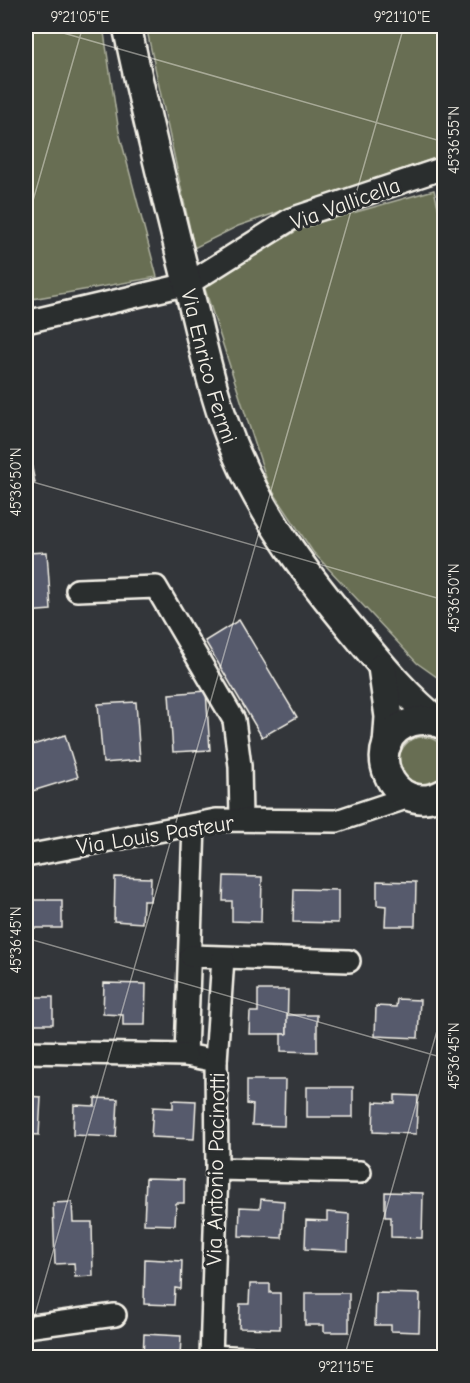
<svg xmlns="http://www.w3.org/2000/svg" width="470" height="1383" font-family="'Comic Neue',sans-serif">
  <rect width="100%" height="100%" fill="#33363a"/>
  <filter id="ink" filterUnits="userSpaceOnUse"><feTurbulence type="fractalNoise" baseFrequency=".0167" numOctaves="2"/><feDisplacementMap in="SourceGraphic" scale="12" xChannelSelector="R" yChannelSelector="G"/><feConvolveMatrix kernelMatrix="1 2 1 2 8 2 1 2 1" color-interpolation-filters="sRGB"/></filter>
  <g filter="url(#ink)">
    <g fill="#676e53" stroke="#aeb09e" stroke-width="1.5">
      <path d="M26 26H103L119 132 157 277 26 300Z"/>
      <path d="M146 26H444V155L238 226 194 248Z"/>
      <path d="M434 190 444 231V682L417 663 313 552 268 484 204 286 303 227Z"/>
      <circle cx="423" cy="761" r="24"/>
    </g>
    <g fill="#565a6c" stroke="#f4f1e8" stroke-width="1.5">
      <path d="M26 448H28L35 483 26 485Z"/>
      <path d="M47 552 51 610 26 612V553Z"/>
      <path d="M239 620 297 717 262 737 205 641Z"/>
      <path d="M206 691 210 750 173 752 169 694Z"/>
      <path d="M136 702 140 760 103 763 98 704Z"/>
      <path d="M65 735 78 777 26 793V747Z"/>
      <path d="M224 876 262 877 261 922 232 921V901H223Z"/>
      <path d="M115 877 151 878 150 901H143L142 923 114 921Z"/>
      <path d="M377 881 416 882 415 926H385L386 906 377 905Z"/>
      <path d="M294 889 338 890V923L293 922Z"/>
      <rect x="26" y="900" width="36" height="28"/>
      <path d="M104 983 146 984 145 1025H123V1015L103 1014Z"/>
      <path d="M258 990H288L287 1034H249L250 1012H258Z"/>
      <rect x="26" y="997" width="27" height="27"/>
      <path d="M397 999 420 1000 418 1038 375 1036 376 1006 396 1007Z"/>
      <path d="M287 1015H317V1052L281 1051V1034H287Z"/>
      <path d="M247 1080H285L284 1126 252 1125 253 1105 247 1104Z"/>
      <rect x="307" y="1087" width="46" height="30"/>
      <path d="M395 1095 418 1096 416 1134 373 1132 374 1102 395 1103Z"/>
      <path d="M26 1096 41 1097 39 1135 26 1134Z"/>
      <path d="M95 1098 118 1099 116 1137 73 1135 74 1105 95 1106Z"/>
      <path d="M173 1100 196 1101 194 1139 151 1137 153 1107 173 1108Z"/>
      <path d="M146 1178 184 1179V1203H176L175 1225 144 1224Z"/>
      <path d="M385 1192 423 1193 422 1238 391 1237V1217H385Z"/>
      <path d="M261 1199 284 1201 282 1238 239 1236 240 1207 260 1208Z"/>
      <path d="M72 1202 73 1222H92L93 1276 75 1277 74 1263 55 1264 53 1203Z"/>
      <path d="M327 1212 349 1214 348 1251 305 1249 306 1220 327 1221Z"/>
      <rect x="443" y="1225" width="1" height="27"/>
      <path d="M145 1259 182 1261 181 1289 175 1288 174 1305 144 1304Z"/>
      <path d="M250 1284H270V1293H280V1329L239 1328 240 1304H249Z"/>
      <path d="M305 1293H349V1332H324V1325H305Z"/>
      <path d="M376 1293 420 1294 419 1332 391 1331V1325H375Z"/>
      <path d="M144 1334 181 1336 180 1358H143Z"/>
      <path d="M95 1354V1358H77V1355Z"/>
    </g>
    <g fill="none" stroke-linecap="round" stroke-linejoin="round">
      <g stroke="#f4f1e8" stroke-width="26">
        <g id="minor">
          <path d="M26 322 188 284 291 219 444 168"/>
          <path d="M77 590 156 587 234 720 240 766 241 819"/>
          <path d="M194 825 186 1055 216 1061 217 1169 211 1358"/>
          <path d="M26 856 216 820 337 821 403 799H420"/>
          <path d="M191 956 349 961"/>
          <path d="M26 1052 186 1055"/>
          <path d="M216 1061 223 958"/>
          <path d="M217 1169 360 1172"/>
          <path d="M26 1327 115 1315"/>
          <path d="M211 1356 249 1358"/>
        </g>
      </g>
      <g stroke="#f4f1e8" stroke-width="32">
        <g id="tertiary">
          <path id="s1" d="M127 26C145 114 167 202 189 290 203 345 214 403 237 455 265 520 309 578 354 632 381 665 407 697 441 724"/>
          <path d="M382 667 389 717 387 745"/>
          <path d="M443 725C433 720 423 719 412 722 358 738 391 822 444 793"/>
        </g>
      </g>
      <use href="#minor" stroke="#2a2d2e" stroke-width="21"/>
      <use href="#tertiary" stroke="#2a2d2e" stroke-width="27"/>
    </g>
  </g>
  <path fill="none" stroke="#f4f1e8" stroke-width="1.5" stroke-opacity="0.45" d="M39 26 444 142M26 225 83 26M26 480 444 600M26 938 444 1058M26 1346 404 26M344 1358 444 1006"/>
  <g text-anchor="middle" stroke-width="6" stroke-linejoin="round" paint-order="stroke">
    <g font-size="22" fill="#f4f1e8" stroke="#2a2d2e">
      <text transform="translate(345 203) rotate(-20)" y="8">Via Vallicella</text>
      <text dy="8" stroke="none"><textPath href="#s1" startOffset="350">Via Enrico Fermi</textPath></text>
      <text transform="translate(155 834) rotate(-9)" y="8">Via Louis Pasteur</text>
      <text transform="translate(215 1169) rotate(-89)" y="8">Via Antonio Pacinotti</text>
    </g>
  </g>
  <rect width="470" height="1383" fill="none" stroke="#2a2d2e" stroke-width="66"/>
  <rect x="33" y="33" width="404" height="1317" fill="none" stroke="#f4f1e8" stroke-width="2"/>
  <g font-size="15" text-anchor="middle" fill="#f4f1e8">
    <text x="80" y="22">9°21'05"E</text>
    <text x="402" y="22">9°21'10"E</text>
    <text transform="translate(454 140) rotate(-90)" y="5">45°36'55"N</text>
    <text transform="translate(16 482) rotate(-90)" y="5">45°36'50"N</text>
    <text transform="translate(454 598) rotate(-90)" y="5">45°36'50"N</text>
    <text transform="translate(16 940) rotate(-90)" y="5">45°36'45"N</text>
    <text transform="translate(454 1056) rotate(-90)" y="5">45°36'45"N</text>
    <text x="346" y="1372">9°21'15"E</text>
  </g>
</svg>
